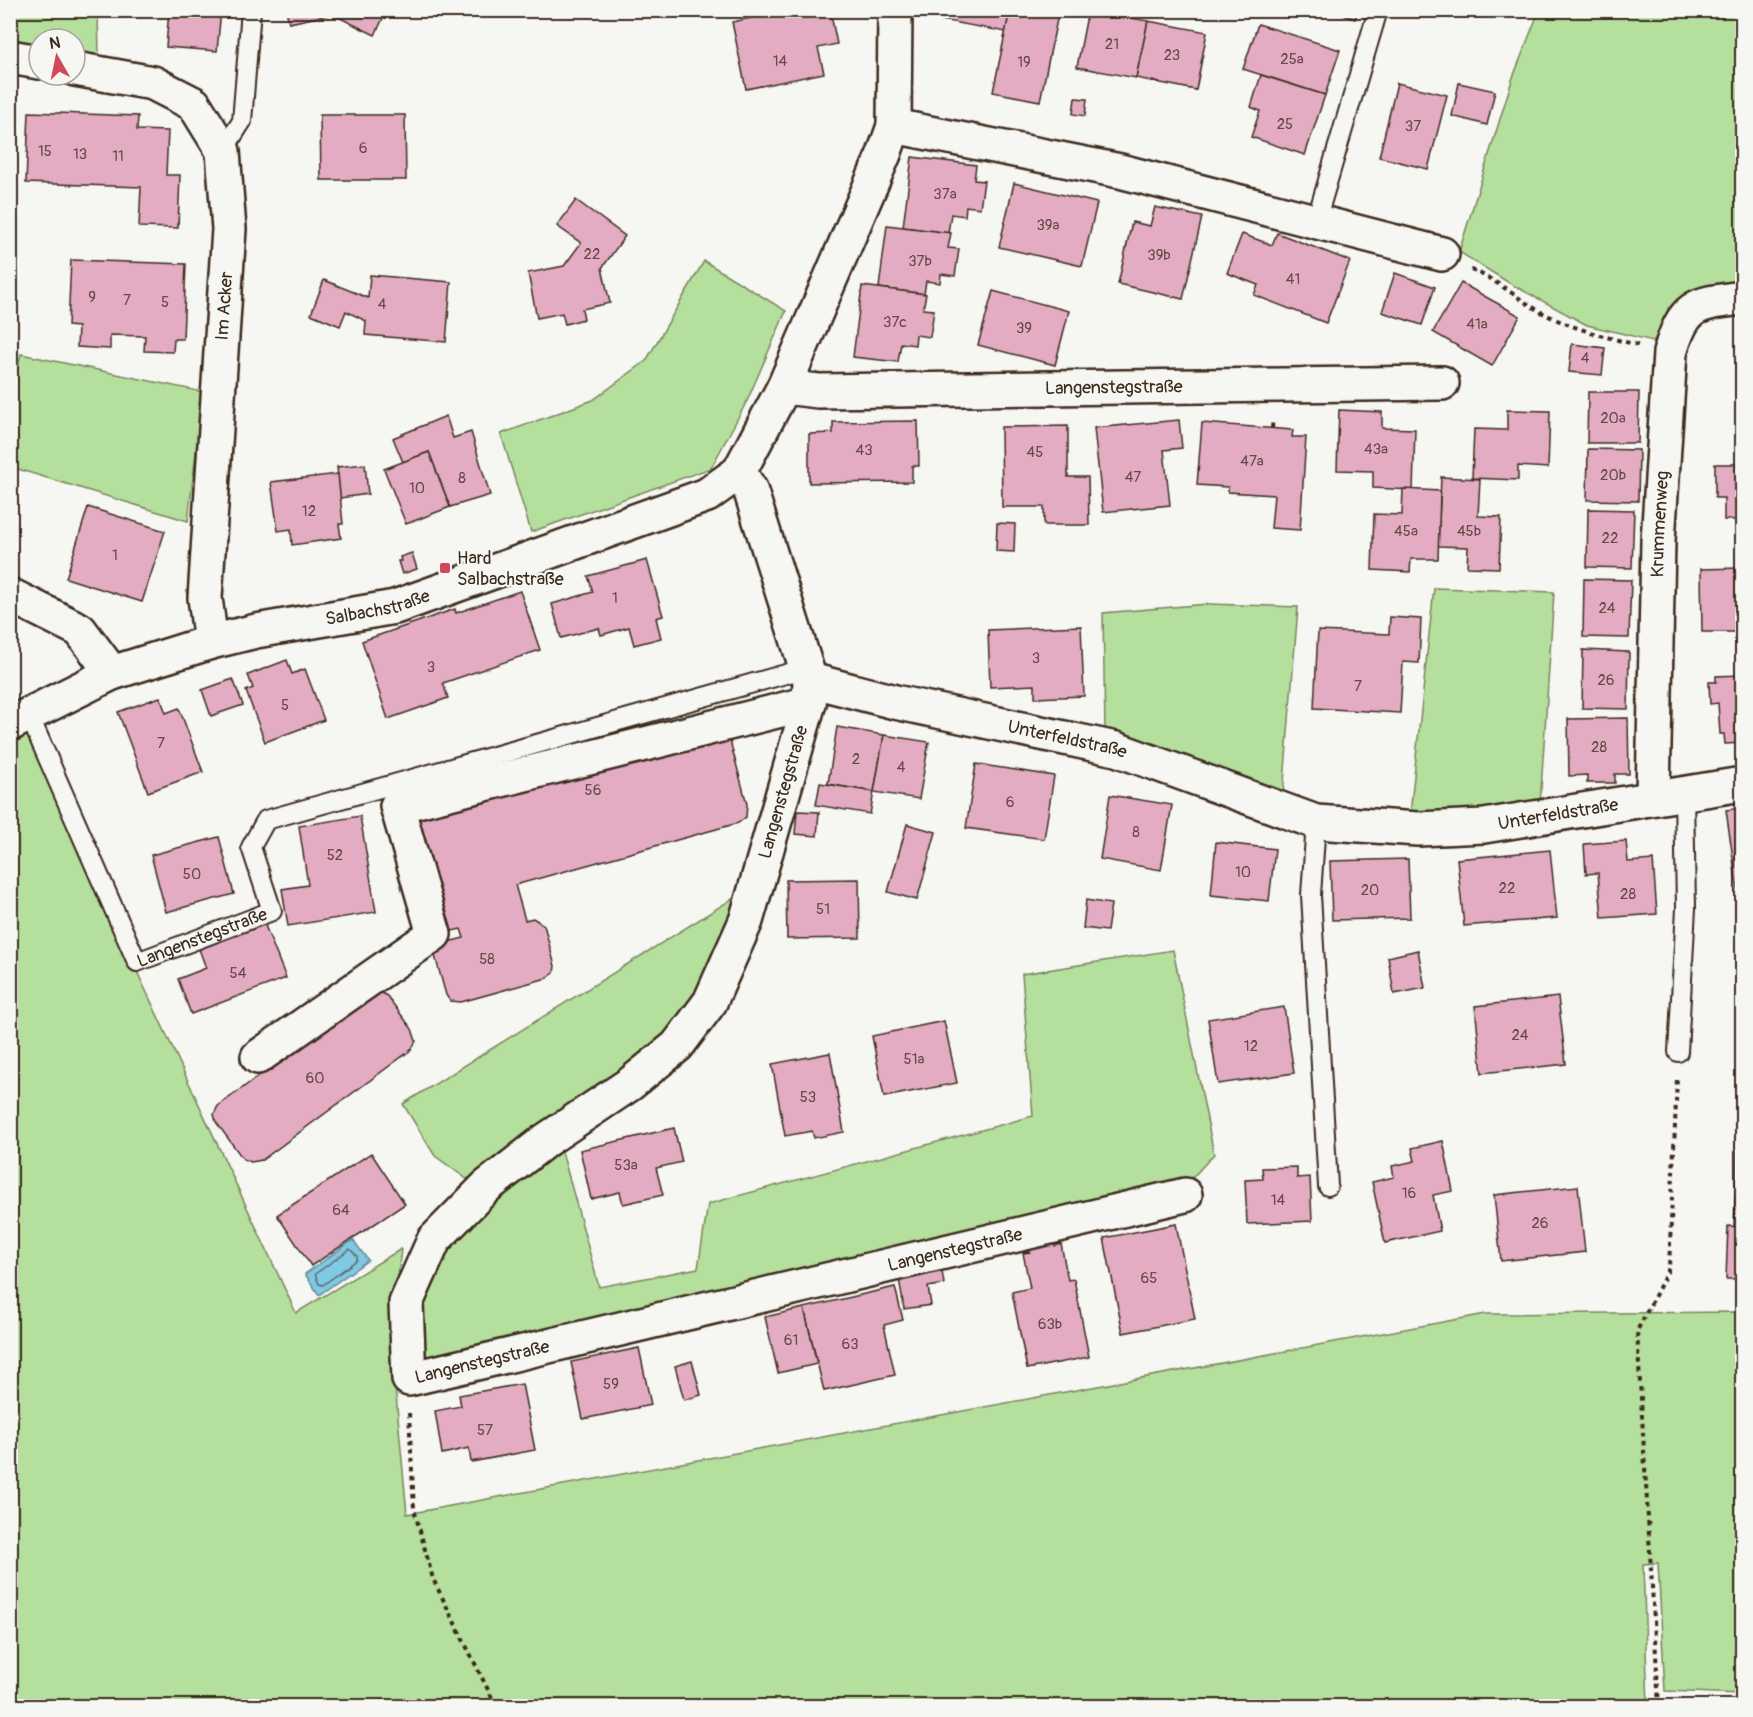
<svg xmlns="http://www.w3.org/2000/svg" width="1753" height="1717" font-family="Pangolin,sans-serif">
  <rect width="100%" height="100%" fill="#f6f6f2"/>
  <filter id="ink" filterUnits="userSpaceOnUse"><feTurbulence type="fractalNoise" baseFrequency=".0167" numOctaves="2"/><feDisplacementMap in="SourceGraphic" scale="12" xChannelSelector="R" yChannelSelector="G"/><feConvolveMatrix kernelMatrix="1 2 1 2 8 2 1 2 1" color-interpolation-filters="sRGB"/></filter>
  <g filter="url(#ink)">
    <g fill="#b5df9c" stroke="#78845d" stroke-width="1.5">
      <path d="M11 11H98L99 56 75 52V39H39V47L11 43Z"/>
      <path d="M1539 11H1742V289L1702 292 1668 308 1664 327 1653 341 1587 325 1511 284 1459 252 1512 80Z"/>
      <path d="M704 261 786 311 747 401 711 468 531 532 501 434 593 400 646 361Z"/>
      <path d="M21 354 203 392 188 521 11 467V394Z"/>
      <path d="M1434 588 1554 592 1540 804 1479 813 1410 814Z"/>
      <path d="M1208 604 1298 607 1283 795 1105 732 1103 613Z"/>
      <path d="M26 733 296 1313 401 1249 391 1342 407 1514 1486 1314 1742 1312V1694L1665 1691 1658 1563 1643 1564 1648 1706H11L10 740Z"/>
      <path d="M740 894 689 1018 613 1082 508 1155 467 1179 435 1156 403 1104Z"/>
      <path d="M1173 950 1214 1154 1193 1177 476 1352 428 1357 418 1340 420 1299 444 1251 483 1206 561 1148 599 1287 698 1268 708 1204 1033 1116 1022 974Z"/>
    </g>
    <path fill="#81c8e2" stroke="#658994" stroke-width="1.5" d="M353 1240 368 1260 319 1295 305 1274Z"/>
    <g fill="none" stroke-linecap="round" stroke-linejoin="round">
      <path stroke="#57696c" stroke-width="1.5" d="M350 1249 357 1256V1260L323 1285 319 1284 315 1274Z"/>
    </g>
    <g fill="#e3acc3" stroke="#3b2a1e" stroke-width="1.5">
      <path d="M169 10H221L217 51 166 47Z"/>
      <path d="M286 10H387L375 35 332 14 289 23Z"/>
      <path d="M693 10H711L708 17Z"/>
      <path d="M789 10H830L837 44 818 48 824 73 746 89 732 22Z"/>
      <path d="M938 10H1010L1006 32 936 19Z"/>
      <path d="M1010 10H1059L1040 101 993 92Z"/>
      <path d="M1088 10 1148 21 1136 78 1077 67Z"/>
      <path d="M1329 10H1358L1355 19Z"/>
      <path d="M1148 21 1207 32 1196 90 1136 78Z"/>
      <path d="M1258 24 1340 50 1325 95 1243 69Z"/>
      <path d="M1261 75 1325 95 1305 155 1251 137 1260 111 1251 107Z"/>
      <path d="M1397 83 1447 95 1428 169 1379 157Z"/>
      <path d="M1459 83 1495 91 1487 125 1452 116Z"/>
      <path d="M1075 98 1087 99 1085 116 1073 114Z"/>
      <path d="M29 112 138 116 137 130 168 131 166 175H180L178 228 139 227 141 187 26 183Z"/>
      <path d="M320 115H405L406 180H321Z"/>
      <path d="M912 157 976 165 974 180 984 181 980 208 966 206 965 216 951 214 948 233 903 227Z"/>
      <path d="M1014 183 1097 203 1082 266 999 247Z"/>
      <path d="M576 200 625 236 602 268 610 303 582 309 584 319 565 324 562 313 537 318 528 273 564 266 581 243 557 226Z"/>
      <path d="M1155 207 1202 217 1183 299 1118 284 1132 222 1150 226Z"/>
      <path d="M887 225 951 233 948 248 959 249 955 276 941 274 940 283 926 281 924 294 879 288Z"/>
      <path d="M1277 233 1350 261 1326 323 1254 295 1258 285 1227 273 1242 234 1272 245Z"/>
      <path d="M71 260 186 264 183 339H174L173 352 144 351 145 336 110 335V349L77 347 78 327 68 326Z"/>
      <path d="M1395 273 1435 287 1422 325 1382 312Z"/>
      <path d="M370 275 451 282 446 342 365 335 366 321 346 311 340 326 311 314 324 280 368 298Z"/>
      <path d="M1461 283 1520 316 1492 366 1433 332Z"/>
      <path d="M862 286 926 294 923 309 934 310 930 337 916 335 915 345 901 343 898 362 853 357Z"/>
      <path d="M993 291 1069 311 1055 365 978 345Z"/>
      <path d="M1572 344 1605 348 1602 375 1569 372Z"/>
      <path d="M1588 392H1639L1638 443H1587Z"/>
      <path d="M1339 410 1382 412V428L1415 429 1413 490 1373 488V471L1337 470Z"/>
      <path d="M1507 410 1550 411 1548 468 1518 466V480L1472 478 1474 429 1507 430Z"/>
      <path d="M446 416 453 438 471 432 490 495 450 507 429 452 403 462 393 438Z"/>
      <path d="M1179 420 1182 448 1164 450 1170 505 1103 512 1094 428Z"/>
      <path d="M918 421 919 466H912V482L809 483V434L833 433V422Z"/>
      <path d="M1202 423 1293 430 1292 437H1306L1300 530 1271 528 1274 495 1228 492V487L1197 485Z"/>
      <path d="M1068 426V477H1088L1089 525H1044V507H1002L1001 427Z"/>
      <path d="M1588 449 1639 450 1638 501 1587 500Z"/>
      <path d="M429 452 450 507 406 524 384 469Z"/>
      <path d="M365 464 368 494 340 498 337 467Z"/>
      <path d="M1715 464H1742V520H1724V498H1715Z"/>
      <path d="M338 474 343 524H339L341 538 292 545 291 529 278 531 271 482Z"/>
      <path d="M1441 477 1480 479 1478 516 1501 517 1499 568 1467 567 1468 547 1438 546Z"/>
      <path d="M1403 489 1440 491 1438 559H1411L1410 572 1372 570 1374 514 1402 515Z"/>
      <path d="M88 507 165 531 142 602 66 578Z"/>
      <path d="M1588 509 1634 510 1632 568 1587 567Z"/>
      <path d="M997 523 1015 524 1014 552 996 551Z"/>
      <path d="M412 553 417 569 402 574 398 561H401L400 557Z"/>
      <path d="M647 560 663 616 656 618 661 638 634 645 629 627 601 635 599 628 561 638 552 604 593 592 588 576Z"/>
      <path d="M1742 568V632H1702L1701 569Z"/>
      <path d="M1584 579 1631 580 1629 638 1583 637Z"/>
      <path d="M520 591 540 650 443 683 448 698 388 719 362 641 455 609 456 613Z"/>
      <path d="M1390 617 1421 619 1419 663 1403 662 1400 713 1314 708 1318 631 1389 634Z"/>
      <path d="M1081 626 1084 696 1035 698V685L990 687 988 630Z"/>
      <path d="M1583 650 1629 652 1628 709 1582 708Z"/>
      <path d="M287 660 292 674 305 669 324 720 265 742 246 691 253 688 248 675Z"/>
      <path d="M1742 675V743L1725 744 1724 734H1720L1718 703 1710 704 1709 682H1716V676Z"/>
      <path d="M233 679 243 705 211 716 202 690Z"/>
      <path d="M160 697 166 713 179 708 203 772 148 792 118 712Z"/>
      <path d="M1628 718 1629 774H1615V783H1587V775L1569 776 1568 719Z"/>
      <path d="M837 727 884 735 874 792 828 784Z"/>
      <path d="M724 732 730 741 747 804 746 817 738 823 515 885 525 920 533 918 544 925 555 966 554 973 547 978 461 1002 450 1001 446 995 435 956 444 943 464 938 461 929 447 932 417 823 420 817Z"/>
      <path d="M884 735 929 742 919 799 874 792Z"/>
      <path d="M976 764 1054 776 1044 839 966 828Z"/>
      <path d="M820 783 874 792 870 814 816 805Z"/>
      <path d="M1110 795 1172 805 1161 870 1100 859Z"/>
      <path d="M1742 808V921L1726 810Z"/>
      <path d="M797 811 819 812 817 836 795 834Z"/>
      <path d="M360 816 376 912 288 926 282 889 308 885 299 826Z"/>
      <path d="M907 824 936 832 917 900 888 892Z"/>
      <path d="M219 837 234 894 166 912 151 855Z"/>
      <path d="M1626 841 1628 862 1653 860 1657 914 1602 918 1598 873 1586 874 1584 844Z"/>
      <path d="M1216 842 1275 849 1269 901 1211 895Z"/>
      <path d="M1550 850 1557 918 1464 926 1457 859Z"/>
      <path d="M1408 859 1410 918 1332 920 1330 861Z"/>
      <path d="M859 879 860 938 787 939 786 880Z"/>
      <path d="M1086 900 1111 904 1107 931 1083 928Z"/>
      <path d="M264 923 286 978 191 1014 178 979 206 968 199 949Z"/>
      <path d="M1418 950 1425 988 1394 994 1388 957Z"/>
      <path d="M380 992 387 996 412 1029 416 1041 411 1050 262 1160 251 1162 243 1159 216 1122 214 1114 218 1106 369 995Z"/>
      <path d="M1558 997 1566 1064 1482 1073 1475 1006Z"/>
      <path d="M1284 1007 1294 1073 1218 1084 1208 1019Z"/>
      <path d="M944 1021 957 1083 884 1097 872 1036Z"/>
      <path d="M830 1053 844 1132 814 1138 812 1131 785 1136 772 1064Z"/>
      <path d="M674 1128 682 1162 656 1168 663 1195 623 1204 620 1192 591 1199 580 1150Z"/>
      <path d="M1737 1129H1742V1180H1736Z"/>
      <path d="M1443 1141 1453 1191 1433 1195 1440 1231 1385 1243 1372 1182 1394 1177 1392 1166 1415 1161 1412 1148Z"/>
      <path d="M371 1153 405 1204 311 1266 277 1215Z"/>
      <path d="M1297 1167V1178L1310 1177 1312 1221 1247 1224 1245 1180 1263 1179 1262 1168Z"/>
      <path d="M1736 1180H1742V1227H1734Z"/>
      <path d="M1578 1186 1585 1252 1501 1261 1494 1195Z"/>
      <path d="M1176 1224 1195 1319 1123 1333 1104 1238Z"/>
      <path d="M1728 1226 1742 1227V1279H1726Z"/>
      <path d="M1053 1236 1055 1246 1061 1244 1068 1280 1074 1279 1089 1357 1027 1369 1012 1292 1030 1288 1023 1253 1030 1252 1028 1240Z"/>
      <path d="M941 1265 944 1284 928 1287 931 1305 904 1309 898 1272Z"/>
      <path d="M895 1287 903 1320 884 1325 895 1375 824 1391 804 1308Z"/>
      <path d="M804 1308 817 1364 778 1373 765 1317Z"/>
      <path d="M639 1348 651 1405 583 1419 571 1362Z"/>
      <path d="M692 1361 701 1395 684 1400 675 1366Z"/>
      <path d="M522 1384 535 1450 471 1462 469 1448 442 1454 435 1411 461 1406 459 1395Z"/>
    </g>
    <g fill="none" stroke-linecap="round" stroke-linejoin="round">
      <g stroke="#3b2a1e" stroke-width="22">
        <g id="lane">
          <path d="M223 151 242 121 251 10"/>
          <path d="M1316 221 1378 10"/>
          <path id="s1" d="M29 715 137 962 272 911 251 847 266 820 807 668"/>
          <path d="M1316 822 1311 895 1328 1186"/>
          <path d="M1678 1052 1686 908 1684 793"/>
        </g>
      </g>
      <g stroke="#3b2a1e" stroke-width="38">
        <g id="street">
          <path d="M10 57 39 62"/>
          <path d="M75 69 153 83 194 104 223 151 229 229 205 598 211 642"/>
          <path d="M894 126 1120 171 1442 254"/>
          <path id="s2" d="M784 387 818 391 1442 383"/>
          <path id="s3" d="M739 472 750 489 810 680 809 703 746 921 710 1002 677 1046 630 1084 546 1140 486 1187 434 1240 406 1303 409 1379 1185 1195"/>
          <path d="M10 595 80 630 112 673"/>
          <path id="s4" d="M810 680 895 702 1116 749 1316 822 1418 829 1484 826 1742 784"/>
          <path id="s5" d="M10 724 112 673 211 642 256 631 395 607 707 495 739 472 784 387 884 154 894 126 895 10"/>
          <path id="s6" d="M1653 798 1658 541 1670 353C1684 304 1695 304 1742 298"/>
          <path d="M258 1057 434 934 397 806 809 703"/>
        </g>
      </g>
      <g stroke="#3b2a1e" stroke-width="4" stroke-dasharray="4.5 4.5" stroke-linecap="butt">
        <path d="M1471 270C1496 279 1514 296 1536 309 1566 327 1605 337 1638 345"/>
        <path d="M1272 428 1273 419"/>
        <path d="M409 1413 414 1509 433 1579 496 1706"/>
        <path d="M1659 1706 1637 1331 1669 1268 1677 1077"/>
      </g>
      <use href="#lane" stroke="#f6f6f2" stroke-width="18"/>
      <use href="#street" stroke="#f6f6f2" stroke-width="33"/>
    </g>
  </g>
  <rect fill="#d1495b" stroke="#f6f6f2" stroke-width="2" x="439" y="562" width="12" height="12" rx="3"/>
  <g text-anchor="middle" stroke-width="4.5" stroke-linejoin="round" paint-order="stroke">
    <g font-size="15" fill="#654a47">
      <text x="1112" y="49">21</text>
      <text x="1172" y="60">23</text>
      <text x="1292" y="64">25a</text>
      <text x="780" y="66">14</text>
      <text x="1024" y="67">19</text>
      <text x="1285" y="129">25</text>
      <text x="1413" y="131">37</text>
      <text x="363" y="153">6</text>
      <text x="45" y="156">15</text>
      <text x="80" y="159">13</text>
      <text x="118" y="161">11</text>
      <text x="945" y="199">37a</text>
      <text x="1048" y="230">39a</text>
      <text x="592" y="259">22</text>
      <text x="1159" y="260">39b</text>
      <text x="920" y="266">37b</text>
      <text x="1293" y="284">41</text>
      <text x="92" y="302">9</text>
      <text x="127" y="305">7</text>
      <text x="165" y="307">5</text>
      <text x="382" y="309">4</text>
      <text x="895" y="327">37c</text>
      <text x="1477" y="329">41a</text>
      <text x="1024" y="333">39</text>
      <text x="1585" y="363">4</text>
      <text x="1613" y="423">20a</text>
      <text x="1376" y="454">43a</text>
      <text x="864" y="455">43</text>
      <text x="1035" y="457">45</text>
      <text x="1252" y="466">47a</text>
      <text x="1613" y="480">20b</text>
      <text x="1133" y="482">47</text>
      <text x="462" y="483">8</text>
      <text x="417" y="493">10</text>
      <text x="309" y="516">12</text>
      <text x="1406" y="536">45a</text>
      <text x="1469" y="536">45b</text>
      <text x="1610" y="543">22</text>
      <text x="115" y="560">1</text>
      <text x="615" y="603">1</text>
      <text x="1607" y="613">24</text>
      <text x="1036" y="663">3</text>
      <text x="431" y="672">3</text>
      <text x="1606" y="685">26</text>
      <text x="1358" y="691">7</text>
      <text x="285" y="710">5</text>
      <text x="161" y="748">7</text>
      <text x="1599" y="752">28</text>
      <text x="856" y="764">2</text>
      <text x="901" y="772">4</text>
      <text x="593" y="795">56</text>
      <text x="1010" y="807">6</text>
      <text x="1136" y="837">8</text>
      <text x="335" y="860">52</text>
      <text x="1243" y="877">10</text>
      <text x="192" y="879">50</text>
      <text x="1507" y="893">22</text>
      <text x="1370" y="895">20</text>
      <text x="1628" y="899">28</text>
      <text x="823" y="914">51</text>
      <text x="487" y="964">58</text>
      <text x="238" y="978">54</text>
      <text x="1520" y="1040">24</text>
      <text x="1251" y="1051">12</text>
      <text x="914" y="1064">51a</text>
      <text x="315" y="1083">60</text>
      <text x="808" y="1102">53</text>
      <text x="626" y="1170">53a</text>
      <text x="1409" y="1198">16</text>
      <text x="1278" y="1205">14</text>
      <text x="341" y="1215">64</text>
      <text x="1540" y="1228">26</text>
      <text x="1149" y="1283">65</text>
      <text x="1050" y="1329">63b</text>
      <text x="791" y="1345">61</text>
      <text x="850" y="1349">63</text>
      <text x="611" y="1389">59</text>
      <text x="485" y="1435">57</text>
    </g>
    <g font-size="18" fill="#3b2a1e" stroke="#f6f6f2">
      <text transform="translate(224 306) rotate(-86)" y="6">Im Acker</text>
      <text dy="6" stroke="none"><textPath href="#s2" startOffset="330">Langenstegstraße</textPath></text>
      <text dy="6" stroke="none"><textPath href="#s6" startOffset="274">Krummenweg</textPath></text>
      <text dy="6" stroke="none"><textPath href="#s5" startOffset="388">Salbachstraße</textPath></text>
      <text dy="6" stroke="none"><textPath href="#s4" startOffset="264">Unterfeldstraße</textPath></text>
      <text transform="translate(783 792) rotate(-74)" y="6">Langenstegstraße</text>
      <text dy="6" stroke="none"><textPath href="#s4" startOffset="770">Unterfeldstraße</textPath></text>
      <text dy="6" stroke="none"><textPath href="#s1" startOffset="339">Langenstegstraße</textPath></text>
      <text dy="6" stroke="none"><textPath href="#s3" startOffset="1632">Langenstegstraße</textPath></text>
      <text dy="6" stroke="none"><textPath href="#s3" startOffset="1146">Langenstegstraße</textPath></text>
    </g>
    <g font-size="18" fill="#3b2a1e" stroke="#f6f6f2" text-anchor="start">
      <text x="457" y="564">Hard<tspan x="457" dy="21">Salbachstraße</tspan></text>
    </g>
  </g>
  <rect width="1753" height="1717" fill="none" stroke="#f6f6f2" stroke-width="36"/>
  <rect x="18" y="18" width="1717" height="1681" fill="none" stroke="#3b2a1e" stroke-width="2" filter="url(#ink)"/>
  <g transform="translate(57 57) rotate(351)"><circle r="28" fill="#f6f6f2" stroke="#aba49d" stroke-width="1.5"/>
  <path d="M0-4.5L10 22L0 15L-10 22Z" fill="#d1495b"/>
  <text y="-9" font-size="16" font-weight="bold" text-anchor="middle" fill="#3b2a1e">N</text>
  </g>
</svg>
